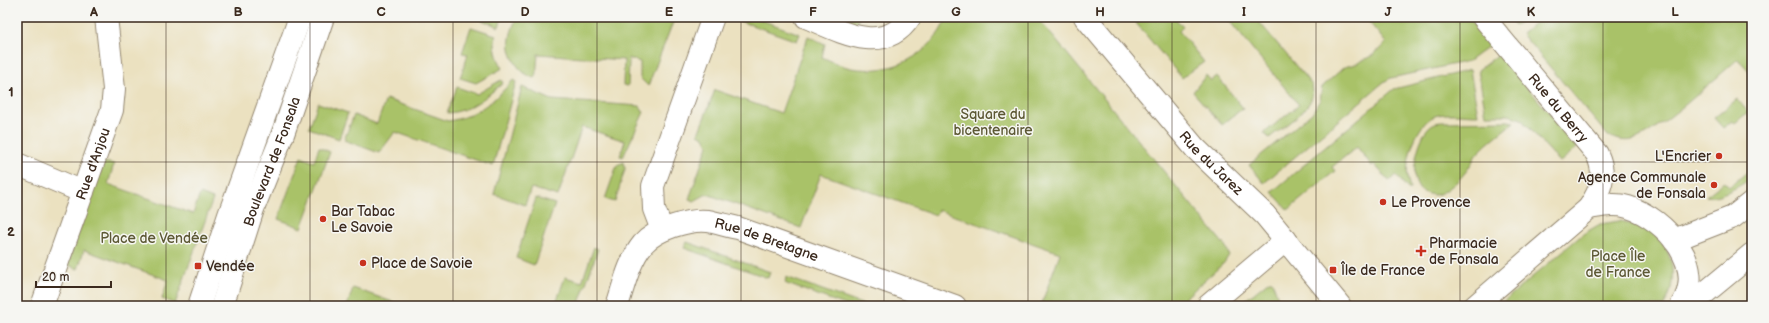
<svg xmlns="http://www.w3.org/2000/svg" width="1769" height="323" font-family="'Balsamiq Sans',sans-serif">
  <rect width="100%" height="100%" fill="#f6f6f2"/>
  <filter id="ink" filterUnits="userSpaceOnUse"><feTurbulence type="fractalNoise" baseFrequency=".025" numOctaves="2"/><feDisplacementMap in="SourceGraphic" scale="8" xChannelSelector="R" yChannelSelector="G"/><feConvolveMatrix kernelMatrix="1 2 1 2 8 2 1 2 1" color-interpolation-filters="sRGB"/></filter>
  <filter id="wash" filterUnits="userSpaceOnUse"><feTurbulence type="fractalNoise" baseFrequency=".012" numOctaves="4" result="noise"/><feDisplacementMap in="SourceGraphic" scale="16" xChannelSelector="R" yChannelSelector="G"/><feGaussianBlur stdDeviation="0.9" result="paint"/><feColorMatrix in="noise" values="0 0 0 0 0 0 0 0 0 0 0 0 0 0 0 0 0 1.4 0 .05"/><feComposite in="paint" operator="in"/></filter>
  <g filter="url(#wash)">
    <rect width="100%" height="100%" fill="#ebe1c0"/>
    <g fill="#a9c268" stroke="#727643">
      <path d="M475 17H502L499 27Z"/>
      <path d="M517 17H675L648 86 640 78V62L628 58 629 62 628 86 623 85 624 60 538 54 536 77 534 78C519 74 507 54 510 38 511 31 514 24 517 17Z"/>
      <path d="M742 17H753L800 34 797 41 740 21Z"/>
      <path d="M836 17H859L856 25Z"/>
      <path d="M947 17H1037L1226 247 1229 255 1224 263 1176 306H1043L1041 305 1060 253 938 210 936 215 821 174 801 228 707 194 694 201 689 199 708 145 704 137 698 134 715 90 781 113 808 36 825 44 822 57C831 61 841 66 851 68 892 75 931 57 947 17Z"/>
      <path d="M1144 17H1174L1183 27 1179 31 1204 62 1182 78 1136 23Z"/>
      <path d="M1226 17H1255L1312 85C1319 107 1284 126 1269 138L1264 133 1299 105Z"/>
      <path d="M1365 17H1468L1488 41 1489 46 1469 61 1391 78 1385 81 1264 183 1249 165 1312 113 1320 100 1322 87 1344 67 1356 64 1373 55 1386 43Z"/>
      <path d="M1508 17H1526L1515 26Z"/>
      <path d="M1542 17H1752V74L1738 59C1718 76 1654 136 1632 140 1624 142 1616 139 1608 136L1522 34Z"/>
      <path d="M471 27 496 35C493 46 497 59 503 68L476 83 460 78 468 54 462 53Z"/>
      <path d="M1499 54 1578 147 1560 162 1521 119 1509 115H1486L1478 70Z"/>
      <path d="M1470 70 1478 115C1466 115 1445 112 1435 116 1415 123 1400 171 1411 189H1408L1396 175 1389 181 1374 164 1372 166 1357 147 1332 167 1335 171 1288 210 1272 192 1394 89Z"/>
      <path d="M1206 75 1211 81 1217 76 1243 108 1222 125 1193 92Z"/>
      <path d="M501 80 503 83C487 96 470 112 447 113L457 87 477 94Z"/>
      <path d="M513 80 516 82 493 166 395 132 379 153 344 140 354 115 377 124 386 99 448 121C475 117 496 100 513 80Z"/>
      <path d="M522 87 552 100 640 106 644 112 623 157 620 156 625 141 582 127 558 196 531 188 525 205 494 194Z"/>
      <path d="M1737 99 1748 112 1735 123 1732 121 1723 128 1714 118Z"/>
      <path d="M318 103 348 113 339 139 309 128Z"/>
      <path d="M1508 121 1514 122C1502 132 1489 141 1479 152 1474 156 1473 162 1469 167 1464 176 1445 195 1434 195 1428 194 1421 193 1418 187 1409 174 1419 137 1429 127 1433 123 1438 122 1443 122Z"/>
      <path d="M319 147 330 152 302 228 278 219 301 157 314 162Z"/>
      <path d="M104 162 114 164 108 184 193 214 200 194 213 199 175 304 162 299 168 280 84 250 78 269 70 266 68 262Z"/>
      <path d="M624 162 625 169 615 202 605 199 617 165Z"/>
      <path d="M1752 168V177C1743 185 1718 199 1706 196L1724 182 1729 187Z"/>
      <path d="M536 198 555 204 534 265 516 258Z"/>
      <path d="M1619 221C1630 223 1642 225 1651 231 1675 249 1678 282 1664 306H1498L1583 234 1600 224Z"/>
      <path d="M687 242 770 272 768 278 684 248Z"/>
      <path d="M594 247 598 249 578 306H555L565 277 582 282Z"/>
      <path d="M786 277 867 306H848L787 284 785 283Z"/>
      <path d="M1269 281H1272L1278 298 1271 306H1238Z"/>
      <path d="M353 288 404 306H347Z"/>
    </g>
  </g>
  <g filter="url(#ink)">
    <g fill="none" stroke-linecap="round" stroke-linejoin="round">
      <g stroke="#93866f" stroke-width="24">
        <g id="minor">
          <path d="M806 17C839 31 884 57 910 17"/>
          <path id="s1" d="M1085 17 1195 148 1265 215 1340 306"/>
          <path id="s2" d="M1483 17 1597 154C1607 176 1601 189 1589 208"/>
          <path d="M17 164 83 192"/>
          <path d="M662 230 654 209 653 186 713 17"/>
          <path d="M1674 240 1733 217 1752 202"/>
          <path id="s3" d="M42 306 112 110 114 89 106 17"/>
          <path id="s4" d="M617 306C624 285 629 261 643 244 656 229 689 219 708 221 718 223 728 226 738 228L955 306"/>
          <path d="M1208 306 1286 240"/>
          <path d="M1475 306 1589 208C1602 206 1615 203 1628 207 1666 219 1708 267 1681 306"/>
          <path d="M1689 306 1752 254"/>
        </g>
      </g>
      <g stroke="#93866f" stroke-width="24">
        <g id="tertiary">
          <path d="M199 306 229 215 300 17"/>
          <path id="s5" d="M222 306 253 209 283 134 323 17"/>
        </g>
      </g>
      <use href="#minor" stroke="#fff" stroke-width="22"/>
      <use href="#tertiary" stroke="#fff" stroke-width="22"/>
    </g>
  </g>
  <path fill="none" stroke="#3b2a1e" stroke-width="1" stroke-opacity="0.55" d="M166 17V306M310 17V306M453 17V306M597 17V306M741 17V306M884 17V306M1028 17V306M1172 17V306M1316 17V306M1460 17V306M1603 17V306M17 162H1752"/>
  <g fill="#c8321e" stroke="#f6f6f2" stroke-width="1.5">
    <circle cx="1719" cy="156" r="4"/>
    <circle cx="1714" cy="185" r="4"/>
    <circle cx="1383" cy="202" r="4"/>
    <circle cx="323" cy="219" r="4"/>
    <path d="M1419 245h4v4h4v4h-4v4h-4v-4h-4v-4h4z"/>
    <circle cx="363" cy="263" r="4"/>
    <rect x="194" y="262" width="8" height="8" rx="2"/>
    <rect x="1329" y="266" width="8" height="8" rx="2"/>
  </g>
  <g text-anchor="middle" stroke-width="3" stroke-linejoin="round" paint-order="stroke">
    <g font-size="14" fill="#3b2a1e" stroke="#f6f6f2">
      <text dy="5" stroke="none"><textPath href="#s2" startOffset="118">Rue du Berry</textPath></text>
      <text dy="5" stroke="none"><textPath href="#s5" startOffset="153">Boulevard de Fonsala</textPath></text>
      <text dy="5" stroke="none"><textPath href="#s1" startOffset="193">Rue du Jarez</textPath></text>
      <text dy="5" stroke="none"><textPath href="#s3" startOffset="151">Rue d'Anjou</textPath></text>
      <text dy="5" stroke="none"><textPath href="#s4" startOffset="200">Rue de Bretagne</textPath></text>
    </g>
    <g font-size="14" fill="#5c5834" stroke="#f6f6f2">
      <text x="993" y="119">Square du<tspan x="993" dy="16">bicentenaire</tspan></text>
      <text x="154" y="243">Place de Vendée</text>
      <text x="1618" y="261">Place Île<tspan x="1618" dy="16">de France</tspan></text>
    </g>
    <g font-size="14" fill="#3b2a1e" stroke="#f6f6f2" text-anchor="start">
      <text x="1711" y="161" text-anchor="end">L'Encrier</text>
      <text x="1706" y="182" text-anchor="end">Agence Communale<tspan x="1706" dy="16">de Fonsala</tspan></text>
      <text x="1391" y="207">Le Provence</text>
      <text x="331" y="216">Bar Tabac<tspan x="331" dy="16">Le Savoie</tspan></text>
      <text x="1429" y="248">Pharmacie<tspan x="1429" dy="16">de Fonsala</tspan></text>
      <text x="371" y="268">Place de Savoie</text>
      <text x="206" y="271">Vendée</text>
      <text x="1341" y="275">Île de France</text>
    </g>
  </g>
  <rect width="1769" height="323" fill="none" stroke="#f6f6f2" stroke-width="44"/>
  <path d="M36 281v6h75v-6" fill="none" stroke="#3b2a1e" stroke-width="2"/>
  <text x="42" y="281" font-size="12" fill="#3b2a1e" stroke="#f6f6f2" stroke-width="3" paint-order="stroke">20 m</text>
  <rect x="22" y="22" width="1725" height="279" fill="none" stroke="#3b2a1e" stroke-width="1.5"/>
  <g font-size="13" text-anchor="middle" font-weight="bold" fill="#3b2a1e">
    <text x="94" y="16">A</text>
    <text x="238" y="16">B</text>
    <text x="381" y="16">C</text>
    <text x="525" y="16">D</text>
    <text x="669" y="16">E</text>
    <text x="813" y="16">F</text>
    <text x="956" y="16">G</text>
    <text x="1100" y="16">H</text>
    <text x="1244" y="16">I</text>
    <text x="1388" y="16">J</text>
    <text x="1531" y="16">K</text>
    <text x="1675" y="16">L</text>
    <text x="11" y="96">1</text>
    <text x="11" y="236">2</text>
  </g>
</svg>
